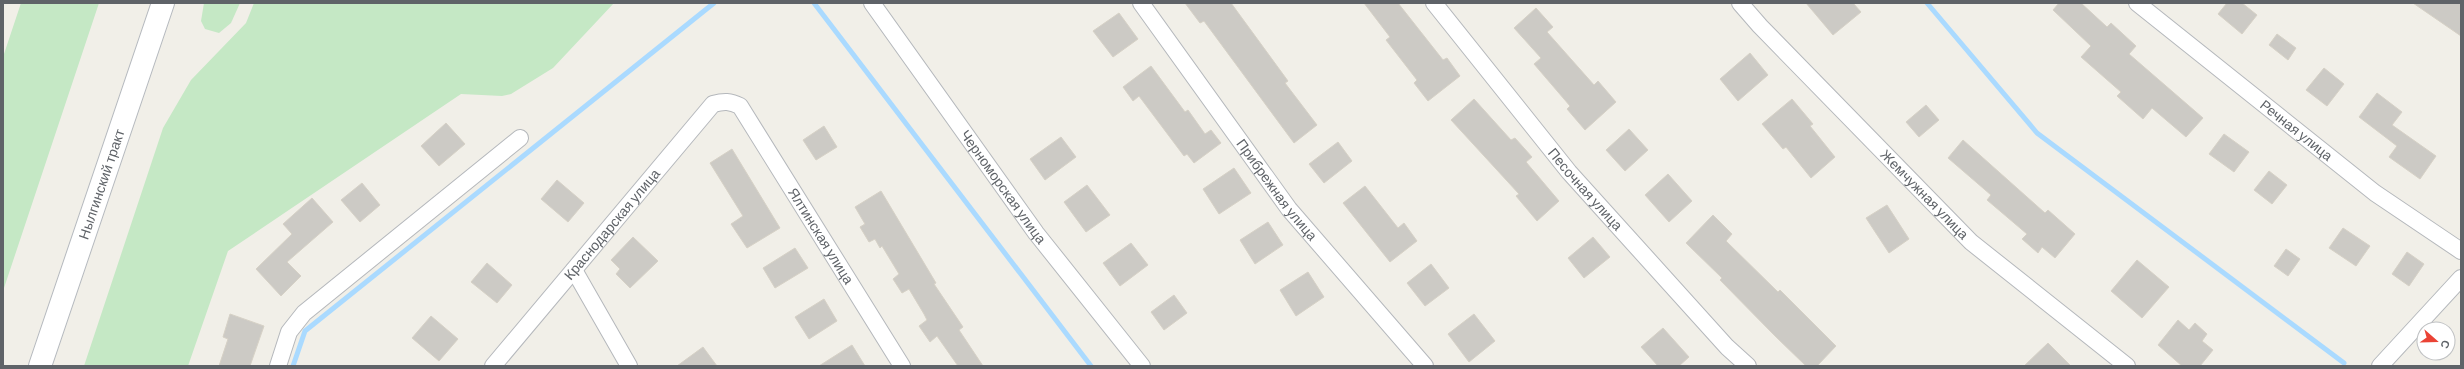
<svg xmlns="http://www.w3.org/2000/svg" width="2464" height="369" font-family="Barlow,sans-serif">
  <rect width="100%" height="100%" fill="#f1efe8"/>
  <g fill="#c5e8c5">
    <path d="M21 3H99L3 291V57Z"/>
    <path d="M204 3H240L231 23 219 33 205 29 201 21Z"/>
    <path d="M254 3H614L553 68 511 94 502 96 461 94 228 251 188 366H84L163 128 191 80 246 23Z"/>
  </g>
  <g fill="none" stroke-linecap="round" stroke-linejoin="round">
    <g stroke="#aadaff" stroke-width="5">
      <path d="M814 3 1091 366"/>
      <path d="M1927 3 2037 133 2344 363"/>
      <path d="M293 366 305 331 714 3"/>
    </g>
  </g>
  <g fill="#cccac5" stroke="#d6d1c6">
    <path d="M1185 3H1231L1288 81 1285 83 1317 125 1294 143 1204 21 1200 23Z"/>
    <path d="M1364 3H1398L1443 60 1447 58 1460 76 1428 101 1414 83 1417 80 1386 40 1390 37Z"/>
    <path d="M1806 3H1853L1861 12 1833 35Z"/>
    <path d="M2059 3H2081L2107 27 2111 23 2136 46 2129 54 2203 118 2186 137 2152 108 2143 119 2117 96 2121 92 2081 57 2091 46 2053 10Z"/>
    <path d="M2227 3H2242L2257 15 2242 34 2218 14Z"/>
    <path d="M2413 3H2461V36Z"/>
    <path d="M1536 8 1553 27 1547 32 1594 85 1598 81 1616 102 1585 130 1567 109 1570 106 1534 64 1541 58 1514 28Z"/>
    <path d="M1119 13 1138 39 1113 57 1093 31Z"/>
    <path d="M2277 34 2296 48 2288 60 2269 45Z"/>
    <path d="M1750 53 1768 75 1738 101 1720 79Z"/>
    <path d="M1151 66 1185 112 1188 110 1205 134 1211 130 1221 143 1194 163 1187 154 1184 156 1139 96 1133 101 1123 87Z"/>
    <path d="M2324 68 2344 84 2327 106 2306 90Z"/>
    <path d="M2377 93 2402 112 2392 125 2436 156 2420 179 2389 157 2397 146 2359 117Z"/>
    <path d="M1474 99 1511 140 1515 138 1532 157 1526 162 1559 201 1537 221 1516 196 1519 194 1451 120Z"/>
    <path d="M1792 99 1813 124 1810 126 1835 157 1811 178 1786 147 1783 149 1762 124Z"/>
    <path d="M1926 105 1939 120 1919 137 1906 122Z"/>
    <path d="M446 123 465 144 439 166 421 146Z"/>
    <path d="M824 126 837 147 816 160 803 140Z"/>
    <path d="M1629 129 1648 150 1625 171 1606 150Z"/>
    <path d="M2224 134 2249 152 2234 172 2209 154Z"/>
    <path d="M1061 137 1076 157 1045 180 1030 159Z"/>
    <path d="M1963 140 2045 213 2048 210 2075 234 2055 258 2042 247 2038 253 2022 239 2027 234 1987 200 1991 195 1948 158Z"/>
    <path d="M1338 142 1352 161 1324 183 1309 164Z"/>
    <path d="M732 149 780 228 747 248 731 224 743 216 710 163Z"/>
    <path d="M1234 168 1251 193 1219 214 1203 189Z"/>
    <path d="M2269 171 2287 185 2272 204 2254 190Z"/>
    <path d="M1668 174 1692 201 1669 222 1645 195Z"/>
    <path d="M557 180 584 203 568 222 541 199Z"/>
    <path d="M362 183 380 205 360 222 341 200Z"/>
    <path d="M1087 185 1110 215 1086 232 1064 202Z"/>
    <path d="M1365 186 1398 228 1404 223 1417 241 1390 262 1343 203Z"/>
    <path d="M881 191 936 283 934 284 963 327 959 330 983 366H958L937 336 930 342 919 326 927 320 924 314 909 289 902 293 893 279 899 274 882 246 880 248 875 239 869 242 860 227 865 224 855 207Z"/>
    <path d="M312 198 333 222 287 262 301 276 281 296 256 269 292 234 283 224Z"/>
    <path d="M1887 205 1909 239 1889 253 1866 218Z"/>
    <path d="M1713 215 1732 234 1726 241 1778 292 1780 290 1836 346 1817 366H1806L1775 336 1720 280 1722 278 1686 243Z"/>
    <path d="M1268 222 1283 245 1255 264 1240 240Z"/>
    <path d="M2343 228 2370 246 2356 266 2329 248Z"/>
    <path d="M633 237 658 261 630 288 616 274 620 269 611 260Z"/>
    <path d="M1593 237 1610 257 1584 278 1568 258Z"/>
    <path d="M1131 243 1148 265 1120 286 1103 263Z"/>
    <path d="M795 248 808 268 775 288 763 268Z"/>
    <path d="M2286 249 2300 259 2288 276 2274 266Z"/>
    <path d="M2407 252 2424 264 2409 286 2392 274Z"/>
    <path d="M2137 260 2169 287 2142 318 2111 291Z"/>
    <path d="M487 263 512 285 497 303 471 282Z"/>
    <path d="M1431 264 1449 288 1425 306 1407 283Z"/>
    <path d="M1308 272 1324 297 1296 316 1280 290Z"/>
    <path d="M1174 295 1187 313 1164 330 1151 312Z"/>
    <path d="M824 299 837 321 809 339 795 317Z"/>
    <path d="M230 314 264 326 250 366H219L228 339 223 337Z"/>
    <path d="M1474 314 1495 341 1469 362 1448 334Z"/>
    <path d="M431 316 458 339 439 361 412 338Z"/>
    <path d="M2178 320 2189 330 2195 323 2207 334 2202 341 2213 350 2200 366H2182L2158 345Z"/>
    <path d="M1663 328 1689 357 1679 366H1658L1641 347Z"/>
    <path d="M2048 343 2071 366H2024Z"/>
    <path d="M852 345 865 366H819Z"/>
    <path d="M703 347 717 366H677Z"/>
  </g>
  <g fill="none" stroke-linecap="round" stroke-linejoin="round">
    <g stroke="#b5b8bc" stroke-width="18">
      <g id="street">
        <path id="s1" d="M872 3 1036 233 1142 366"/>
        <path id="s2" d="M1141 3 1289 209 1425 366"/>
        <path id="s3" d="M1434 3 1569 172 1727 347 1748 366"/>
        <path id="s4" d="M1740 3 1760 26 1971 242 2127 366"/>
        <path id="s5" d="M2137 3 2375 193 2461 251"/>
        <path d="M574 270 629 366"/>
        <path d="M278 366 289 332 304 313 520 138"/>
        <path id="s6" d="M493 366 713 104C724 101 730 101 740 106L902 366"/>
        <path d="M2380 366 2461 278"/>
      </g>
    </g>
    <g stroke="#b6babf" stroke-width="24">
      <g id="secondary">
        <path id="s7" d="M40 366 163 3"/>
      </g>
    </g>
    <use href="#street" stroke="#fff" stroke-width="16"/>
    <use href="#secondary" stroke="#fff" stroke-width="22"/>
  </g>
  <g text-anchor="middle" stroke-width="3" stroke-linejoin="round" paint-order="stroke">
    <g font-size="14" fill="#5f6368" stroke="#fff">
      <text dy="5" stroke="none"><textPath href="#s5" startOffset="204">Речная улица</textPath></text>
      <text dy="5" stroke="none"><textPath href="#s7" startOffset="192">Нылгинский тракт</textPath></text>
      <text dy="5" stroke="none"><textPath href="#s1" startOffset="226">Черноморская улица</textPath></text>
      <text dy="5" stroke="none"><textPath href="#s2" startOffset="231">Прибрежная улица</textPath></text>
      <text dy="5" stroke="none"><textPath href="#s3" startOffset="240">Песочная улица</textPath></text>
      <text dy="5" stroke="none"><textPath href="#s4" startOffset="266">Жемчужная улица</textPath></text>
      <text dy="5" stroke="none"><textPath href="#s6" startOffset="185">Краснодарская улица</textPath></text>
      <text dy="5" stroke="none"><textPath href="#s6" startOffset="523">Ялтинская улица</textPath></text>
    </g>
  </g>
  <rect width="2464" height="369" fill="none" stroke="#5f6368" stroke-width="8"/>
  <g transform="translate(2436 341) rotate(110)"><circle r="19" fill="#ffffff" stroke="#bfc1c3"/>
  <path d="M0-3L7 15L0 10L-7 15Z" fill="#ea4335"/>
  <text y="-6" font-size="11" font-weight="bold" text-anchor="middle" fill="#5f6368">С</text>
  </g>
</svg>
